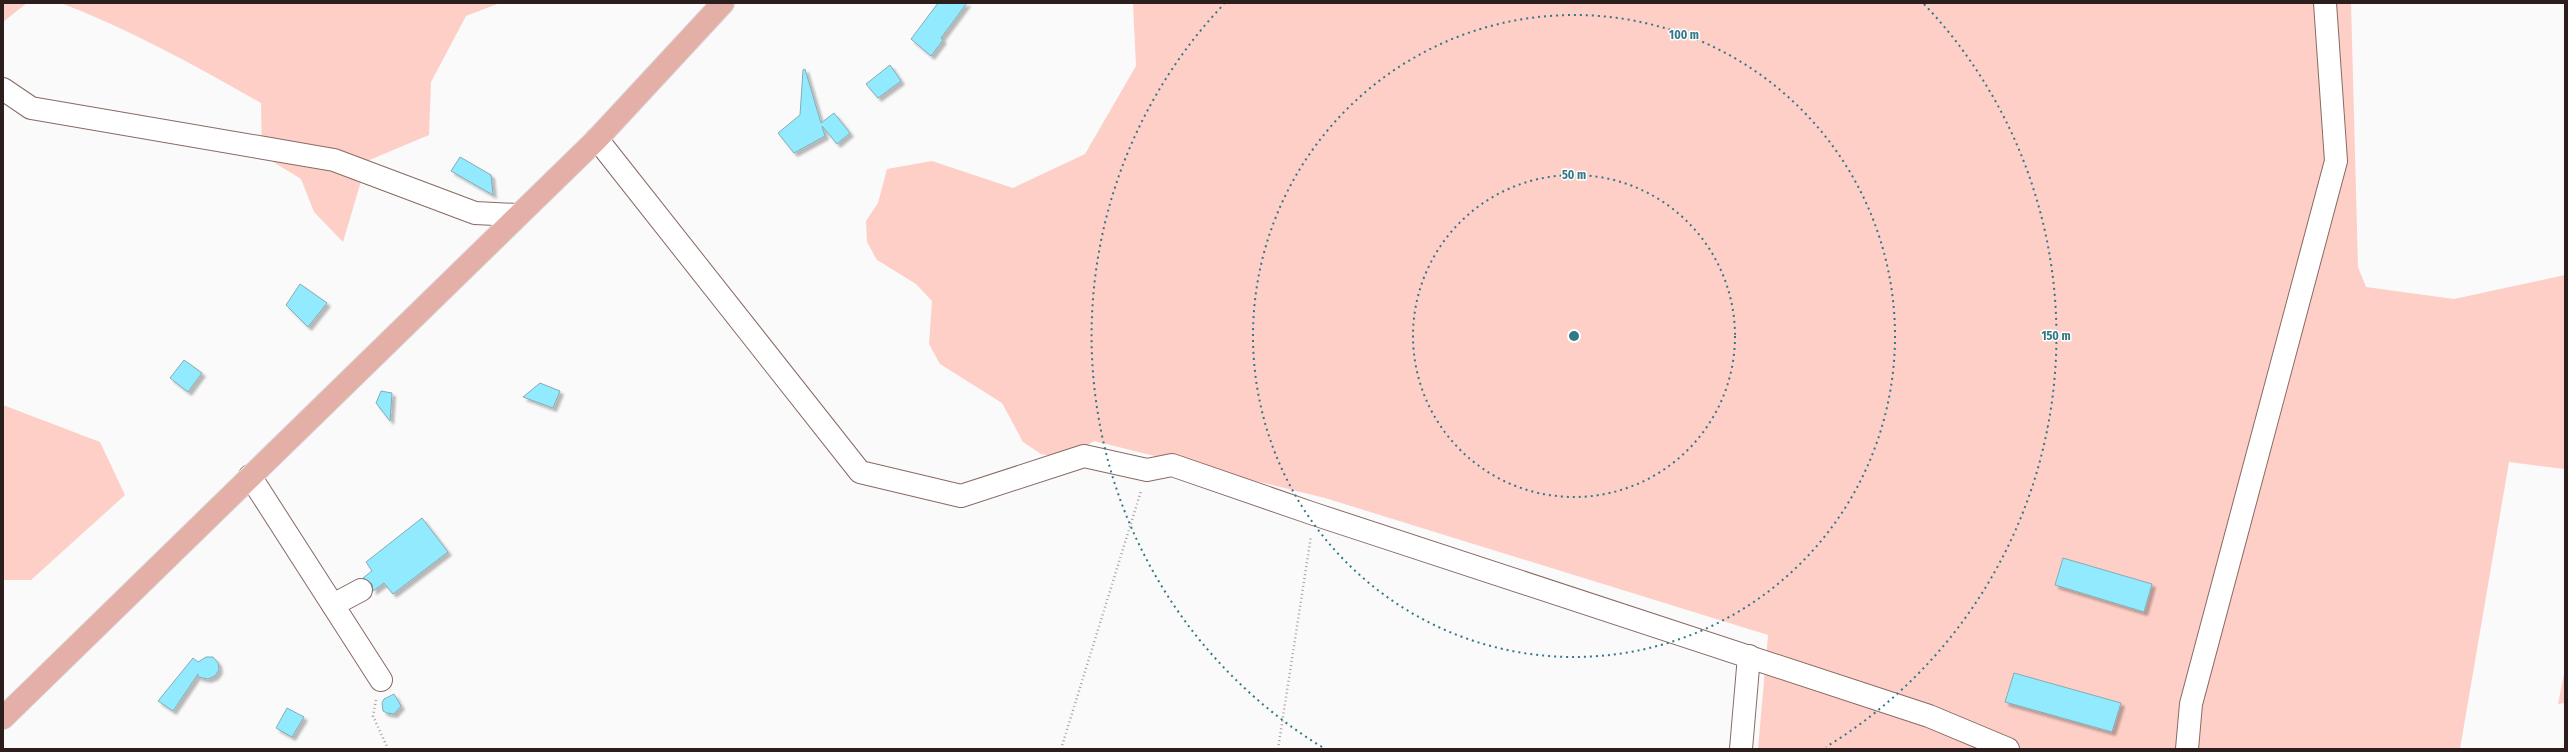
<svg xmlns="http://www.w3.org/2000/svg" width="2568" height="752" font-family="'Fira Sans Condensed',sans-serif">
  <defs>
    <filter id="shadow"><feDropShadow dx="3.5" dy="3.5" stdDeviation="1" flood-color="#0004"/></filter>
  </defs>
  <rect width="100%" height="100%" fill="#fafafa"/>
  <g fill="#fdcfc7">
    <path d="M3 3H27L3 22Z"/>
    <path d="M61 3H500L466 16 431 82 429 135 367 161 343 242 314 212 301 179 262 155 261 103C196 66 131 30 61 3Z"/>
    <path d="M1133 3H2351L2358 267 2366 287 2454 299 2565 275V469L2509 462 2460 749H1758L1768 635 1325 498 1094 441 1065 459 1041 454 1023 442 1002 403 940 364 929 344 932 301 916 284 877 260 867 242 866 221 878 203 887 169 932 161 1013 188 1085 154 1136 66Z"/>
    <path d="M3 405 100 442 125 495 31 580H3Z"/>
    <path d="M2565 669V703L2558 704Z"/>
  </g>
  <g fill="#92eafe" stroke="#87abb4" filter="url(#shadow)">
    <path d="M938 3H967L941 38 943 40 931 56 911 39Z"/>
    <path d="M890 65 901 81 878 98 866 84Z"/>
    <path d="M805 69 821 123 834 113 850 133 837 144 822 126 825 136 794 153 778 133 800 115 803 70Z"/>
    <path d="M460 157 491 175 493 195 451 171Z"/>
    <path d="M300 284 327 303 308 327 286 305Z"/>
    <path d="M184 360 202 373 188 392 170 378Z"/>
    <path d="M540 383 560 391 553 408 523 397Z"/>
    <path d="M381 391 392 393 390 421 376 403Z"/>
    <path d="M422 518 448 552 393 594 384 583 373 591 372 584 363 578 372 571 366 562Z"/>
    <path d="M2063 558 2152 584 2144 612 2055 585Z"/>
    <path d="M206 657H213L218 663 219 670 215 676 208 679 198 677V674L173 711 158 701 193 658 198 662Z"/>
    <path d="M2014 673 2121 703 2112 732 2005 702Z"/>
    <path d="M394 694 401 706 394 714 387 713 383 711 382 703 384 699Z"/>
    <path d="M287 708 304 717 292 737 276 728Z"/>
  </g>
  <g fill="none" stroke-linecap="round" stroke-linejoin="round">
    <g stroke="#896963" stroke-width="24">
      <g id="minor">
        <path d="M3 89 31 108 334 160 475 213 517 215"/>
        <path d="M597 139 860 472 961 496 1084 456 1147 470 1172 465 1314 514 1929 716 2008 749"/>
        <path d="M250 476 381 680"/>
        <path d="M333 605 361 590"/>
        <path d="M1741 749 1749 656"/>
        <path d="M2187 749 2191 704 2336 161 2325 3"/>
      </g>
    </g>
    <g stroke="#d9d6d6" stroke-width="24">
      <path id="major" d="M3 718 597 139 723 3"/>
    </g>
    <g stroke="#a7a2a1" stroke-width="2.5" stroke-dasharray="1 3" stroke-linecap="butt">
      <path d="M376 700 373 716 388 749"/>
      <path d="M1061 749 1141 491"/>
      <path d="M1278 749 1311 536"/>
    </g>
    <use href="#minor" stroke="#fff" stroke-width="22"/>
    <use href="#major" stroke="#e3afa7" stroke-width="22"/>
  </g>
  <g fill="none" stroke="#337886" stroke-width="2" stroke-dasharray="2 4">
    <circle cx="1574" cy="336" r="161"/>
    <circle cx="1574" cy="336" r="321"/>
    <path d="M1322 747A482 482 0 0 1 1224 4M1924 4A482 482 0 0 1 1826 747"/>
  </g>
  <circle cx="1574" cy="336" r="6" fill="#337886" stroke="#fff" stroke-width="2"/>
  <g font-size="12" text-anchor="middle" font-weight="bold" fill="#337886" stroke="#fff" stroke-width="3" stroke-linejoin="round" paint-order="stroke">
    <text x="1684" y="39">100 m</text>
    <text x="1574" y="179">50 m</text>
    <text x="2056" y="340">150 m</text>
  </g>
  <rect width="2568" height="752" fill="none" stroke="#2b1e1c" stroke-width="8"/>
</svg>
